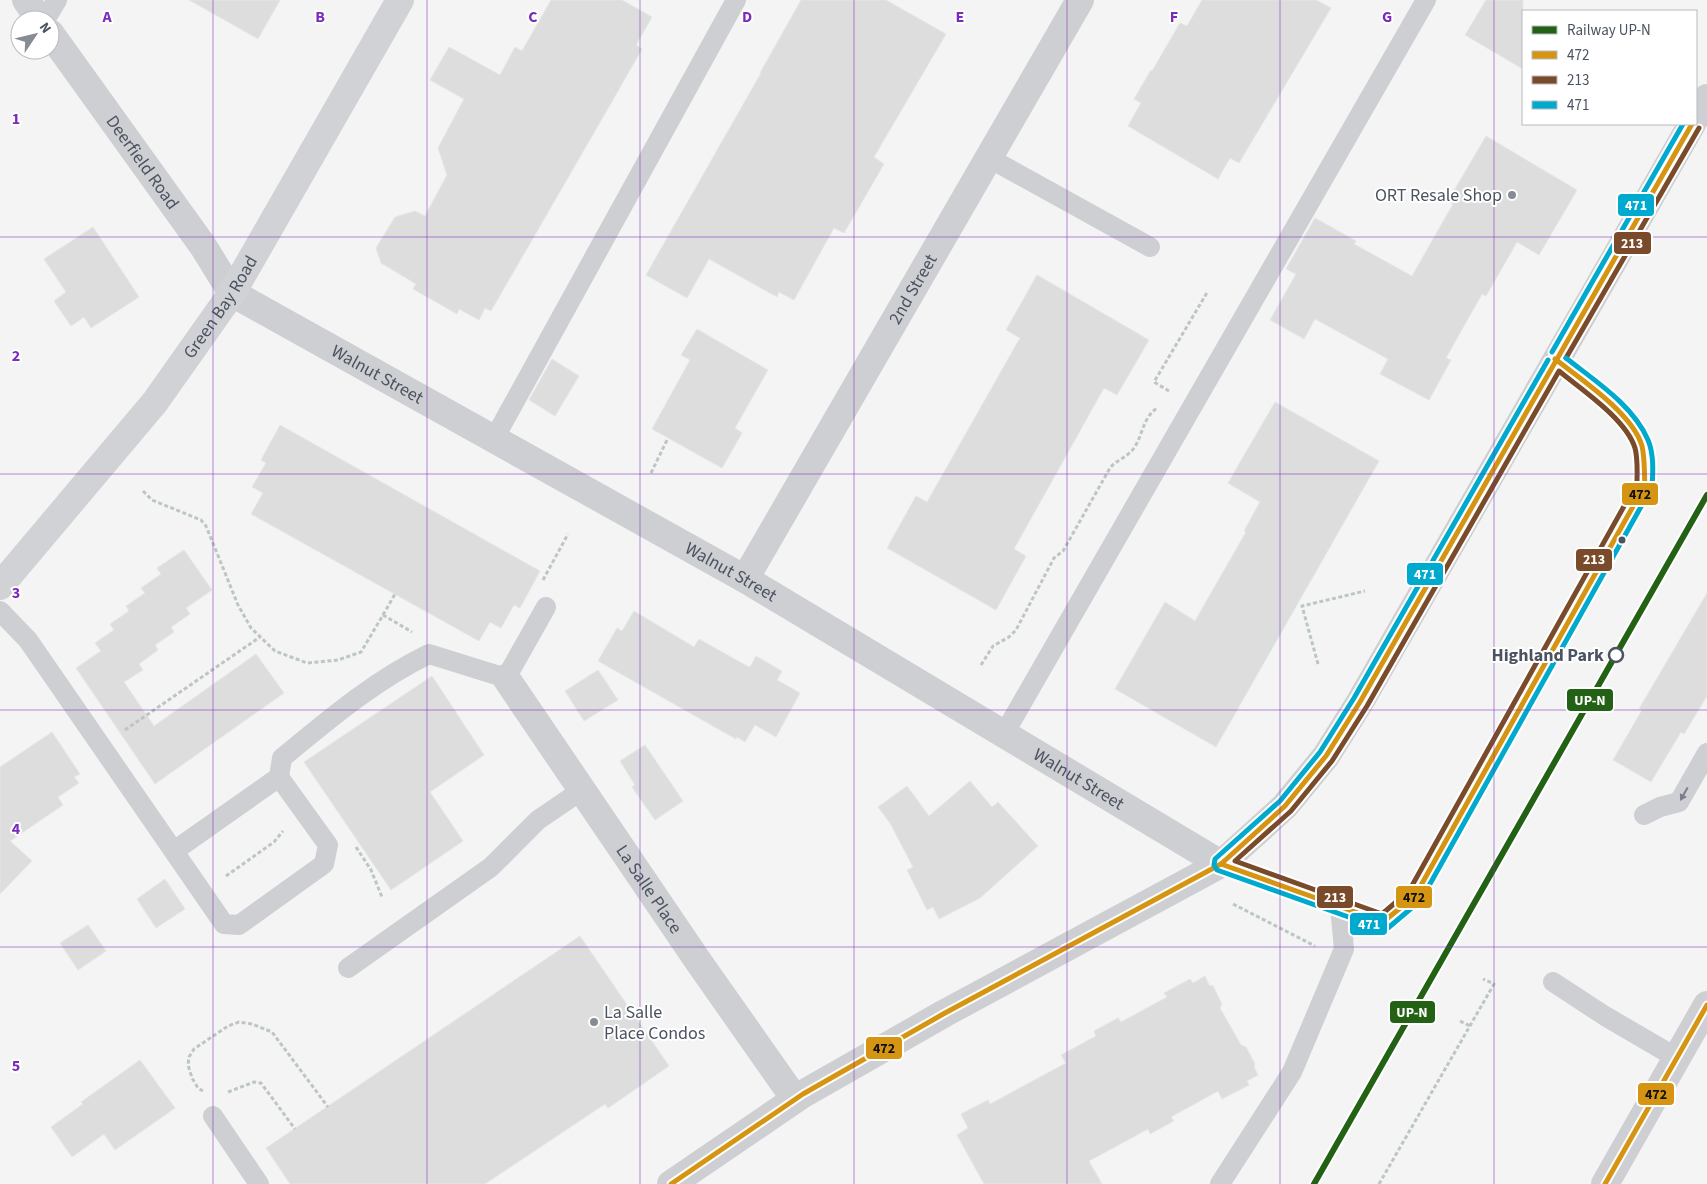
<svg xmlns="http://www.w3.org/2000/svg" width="1707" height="1184" font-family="'Source Sans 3',sans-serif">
  <rect width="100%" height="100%" fill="#f4f4f4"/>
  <g fill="#ddddde" stroke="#e5e6e7">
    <path d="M189 0H280L258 39Z"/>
    <path d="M551 0H622L652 17 636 45 642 49 610 105 491 311 485 308 479 320 459 309 457 314 413 289 416 284 381 263 376 248 395 217 415 211 425 216 447 175 438 148 464 99 430 80 449 47 500 75 515 47 522 51Z"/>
    <path d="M801 0H886L946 34 874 157 884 164 844 233 834 228 794 300 779 292 777 297 709 259 687 298 646 275 761 73H760Z"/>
    <path d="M1202 0H1316L1331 8 1239 163 1230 158 1218 179 1128 126 1141 103 1134 99 1151 70 1152 71 1180 23 1187 26Z"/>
    <path d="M1486 0H1523V69L1465 35Z"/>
    <path d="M1486 136 1577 190 1539 255 1517 242 1486 296 1482 294 1446 358 1451 360 1429 400 1380 374 1388 359 1315 319 1304 339 1270 320 1296 274 1286 269 1315 218 1356 241 1354 244 1412 276 1453 204 1448 201Z"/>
    <path d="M93 227 139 297 91 328 84 317 71 326 54 301 66 292 44 259Z"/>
    <path d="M1037 275 1149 340 1117 395 1104 388 1014 549 1026 556 996 610 887 548 916 496 927 502 1020 338 1006 330Z"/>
    <path d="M697 329 768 370 735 428 742 433 722 468 652 429 690 360 681 355Z"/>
    <path d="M552 359 579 376 555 416 529 400Z"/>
    <path d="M1275 402 1379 461 1216 747 1115 689 1165 602 1195 621 1246 532 1244 531 1260 502 1228 483Z"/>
    <path d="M280 425 540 571 520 608 514 605 501 628 490 622 479 641 251 514 263 493 252 487 266 463 261 460Z"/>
    <path d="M184 550 212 590 186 608 190 614 171 627 174 632 155 645 158 650 139 664 143 670 124 682 154 726 256 654 284 693 155 784 76 668 101 651 95 643 114 630 110 624 129 611 126 606 145 593 141 588 161 574 157 568Z"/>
    <path d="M1707 593V696L1684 734 1681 732 1651 782 1613 760 1642 710 1639 709Z"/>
    <path d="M634 611 694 647 699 639 747 666 750 667 756 656 782 671 777 680 800 693 776 737 755 725 745 742 737 737 736 739 598 661 617 628 622 631Z"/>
    <path d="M598 670 618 700 584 721 565 691Z"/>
    <path d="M432 676 484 755 430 792 463 841 391 890 304 762Z"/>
    <path d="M52 732 80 774 74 777 79 783 58 797 63 805 10 841 32 861 0 894V767Z"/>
    <path d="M645 745 683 801 655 820 632 787 635 785 620 761Z"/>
    <path d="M970 781 992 807 998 802 1038 846 980 898 939 919 933 907 927 910 907 870 913 867 890 823 878 807 907 786 929 816Z"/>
    <path d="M165 879 185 909 156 928 137 899Z"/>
    <path d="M88 925 106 951 78 970 60 943Z"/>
    <path d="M580 936 669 1066 608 1108 605 1104 485 1184H290L266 1148Z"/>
    <path d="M1205 976 1209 985 1213 986 1222 1004 1220 1008 1241 1045 1246 1047 1255 1064 1254 1067 1258 1075 1247 1081 1249 1085 1222 1099 1218 1091 1171 1117 1174 1121 1150 1134 1148 1129 1089 1161 1102 1184H984L957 1135 968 1128 961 1114 988 1100 990 1104 1066 1063 1061 1055 1096 1036 1094 1031 1118 1018 1121 1022 1167 997 1164 993 1190 979 1193 983Z"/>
    <path d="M140 1060 175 1108 115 1150 104 1134 72 1157 51 1127 83 1104 81 1102Z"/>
  </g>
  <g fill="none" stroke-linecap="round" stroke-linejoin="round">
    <g stroke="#bcc6c4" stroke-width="3" stroke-dasharray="4 2.5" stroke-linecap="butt">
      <path d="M1169 391 1154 382 1208 291"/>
      <path d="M651 473 668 438"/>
      <path d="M143 491 152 500 201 520 206 526 238 605 251 628 275 651 307 663 338 660 361 652 383 615 412 632"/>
      <path d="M543 580 568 534"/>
      <path d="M383 615 395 594"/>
      <path d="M1318 664 1302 606 1365 591"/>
      <path d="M981 665 993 646 1009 637 1016 630 1054 558 1063 551 1110 468C1116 460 1128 457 1134 448 1143 435 1142 419 1157 408"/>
      <path d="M125 730 260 637"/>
      <path d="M356 847 371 870 382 897"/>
      <path d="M226 876 274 842 283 831"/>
      <path d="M1233 904 1315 946"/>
      <path d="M1460 1021 1470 1026"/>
      <path d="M203 1091 198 1088 192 1078 188 1065 189 1057 194 1049 228 1026 239 1022 252 1024 272 1032 328 1107"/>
      <path d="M228 1092 254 1082 261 1083 295 1129"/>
      <path d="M1379 1184 1494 984 1483 979"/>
    </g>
    <g stroke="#cecfd2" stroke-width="20">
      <path d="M45 20 57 0"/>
      <path d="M989 158 1150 247"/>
      <path d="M494 439 736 0"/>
      <path d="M0 611 28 640 224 924 239 925 324 864 328 845 279 777 282 758C328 720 375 680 429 654L506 678 546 607"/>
      <path d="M1004 734 1426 0"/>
      <path d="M1644 815 1660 807 1679 802 1707 753"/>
      <path d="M174 851 279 777"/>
      <path d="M1221 864 1383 922 1415 896 1645 485C1644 474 1645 453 1641 443 1628 411 1582 381 1555 359"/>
      <path d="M348 968 491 867 538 820 582 790"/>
      <path d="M1553 982 1605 1016 1677 1058"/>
      <path d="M213 1116 259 1184"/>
      <path d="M1220 1184 1292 1072 1344 949 1340 907"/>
    </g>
    <g stroke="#cecfd2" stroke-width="28">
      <path d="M26 0 40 20"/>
      <path id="s1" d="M50 33 203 246 232 293 745 579 1221 864"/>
      <path id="s2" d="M745 579 1080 0"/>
      <path id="s3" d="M506 678 698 961 795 1099"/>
    </g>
    <g stroke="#cecfd2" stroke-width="28">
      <path d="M1696 117 1707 98"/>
      <path d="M671 1184 803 1094 945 1013 1221 864 1285 806 1326 756 1360 702 1692 124"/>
      <path d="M1605 1184 1707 1005"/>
    </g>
    <path stroke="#d0d2d5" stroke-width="28" id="s4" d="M0 586 155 402 232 293 400 0"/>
    <g stroke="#fff" stroke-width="9">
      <g id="bus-1">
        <path d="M1221 864 1383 922 1415 896 1645 485C1644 472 1645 459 1642 446 1633 414 1581 379 1555 359"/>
        <path d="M671 1184 803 1094 945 1013 1221 864 1285 806 1326 756 1360 702 1692 124"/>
        <path d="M1605 1184 1707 1005"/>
      </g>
    </g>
    <g stroke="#fff" stroke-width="9">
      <g id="bus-2">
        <path d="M1566 358 1699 128"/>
        <path d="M1559 371C1582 390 1626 419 1635 448 1638 459 1637 472 1637 483L1409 891 1382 914 1235 861 1291 811 1332 761 1367 706Z"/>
      </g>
    </g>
    <g stroke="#fff" stroke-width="9">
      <g id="bus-3">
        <path d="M1552 352 1683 124"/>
        <path d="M1548 360 1354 698 1320 752 1280 801 1215 859 1214 865 1217 870 1382 929 1388 928 1421 900 1652 487C1653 472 1654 454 1648 440 1633 405 1595 381 1566 358"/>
      </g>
    </g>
    <use href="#bus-1" stroke="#d59513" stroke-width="5"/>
    <use href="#bus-2" stroke="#7a4b2a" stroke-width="5"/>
    <use href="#bus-3" stroke="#00a9ce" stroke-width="5"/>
    <g stroke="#fff" stroke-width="10">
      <path id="rail-1" d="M1314 1184 1707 495"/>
    </g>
    <use href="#rail-1" stroke="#236214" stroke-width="6"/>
  </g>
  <defs><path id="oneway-solid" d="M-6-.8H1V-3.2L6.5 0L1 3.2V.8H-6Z" transform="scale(1.25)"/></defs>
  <use fill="#797e88" href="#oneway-solid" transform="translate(1684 794) rotate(119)"/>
  <path fill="none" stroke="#7b2cbf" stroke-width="1" stroke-opacity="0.55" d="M213 0V1184M427 0V1184M640 0V1184M854 0V1184M1067 0V1184M1280 0V1184M1494 0V1184M0 237H1707M0 474H1707M0 710H1707M0 947H1707"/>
  <g fill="#868b94" stroke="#fff" stroke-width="2">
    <circle cx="1512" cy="195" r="5"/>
    <circle cx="594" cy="1022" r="5"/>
  </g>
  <circle fill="#4b5360" stroke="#fff" stroke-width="2" cx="1622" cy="540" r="4.5"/>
  <circle fill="#fff" stroke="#4b5360" stroke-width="2.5" cx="1616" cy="655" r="7"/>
  <g text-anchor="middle" stroke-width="4" stroke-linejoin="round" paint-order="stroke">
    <g font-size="18" fill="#4b5360" stroke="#fff">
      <text dy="6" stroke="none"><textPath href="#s1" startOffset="159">Deerfield Road</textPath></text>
      <text dy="6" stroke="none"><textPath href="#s2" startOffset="335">2nd Street</textPath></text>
      <text dy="6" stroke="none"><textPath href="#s4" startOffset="356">Green Bay Road</textPath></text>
      <text dy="6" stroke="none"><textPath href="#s1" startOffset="484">Walnut Street</textPath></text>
      <text dy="6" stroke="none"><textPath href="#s1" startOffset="889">Walnut Street</textPath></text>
      <text dy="6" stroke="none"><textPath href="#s1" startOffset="1294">Walnut Street</textPath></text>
      <text dy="6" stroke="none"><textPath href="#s3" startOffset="255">La Salle Place</textPath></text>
    </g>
    <g font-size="18" fill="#4b5360" stroke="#fff" text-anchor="end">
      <text x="1502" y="201">ORT Resale Shop</text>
      <text x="604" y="1018" text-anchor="start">La Salle<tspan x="604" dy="21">Place Condos</tspan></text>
    </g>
    <g font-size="18" font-weight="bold" fill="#4b5360" stroke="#fff" text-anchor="end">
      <text x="1604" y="661">Highland Park</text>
    </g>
  </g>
  <g font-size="16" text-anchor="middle" font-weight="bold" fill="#7b2cbf" stroke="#fff" stroke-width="4" stroke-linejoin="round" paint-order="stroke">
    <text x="107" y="22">A</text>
    <text x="320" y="22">B</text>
    <text x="533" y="22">C</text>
    <text x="747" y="22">D</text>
    <text x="960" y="22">E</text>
    <text x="1174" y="22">F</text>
    <text x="1387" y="22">G</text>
    <text x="16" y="124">1</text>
    <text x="16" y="361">2</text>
    <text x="16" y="598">3</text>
    <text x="16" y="834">4</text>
    <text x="16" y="1071">5</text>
  </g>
  <g stroke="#fff" stroke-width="2">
    <rect x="1617" y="193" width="38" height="24" rx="5" fill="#00a9ce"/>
    <rect x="1613" y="231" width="39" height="24" rx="5" fill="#7a4b2a"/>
    <rect x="1621" y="482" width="38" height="24" rx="5" fill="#d59513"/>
    <rect x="1575" y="548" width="38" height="24" rx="5" fill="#7a4b2a"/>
    <rect x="1406" y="562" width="38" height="24" rx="5" fill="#00a9ce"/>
    <rect x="1566" y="688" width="48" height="24" rx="5" fill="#236214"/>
    <rect x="1395" y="885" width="38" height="24" rx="5" fill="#d59513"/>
    <rect x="1316" y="885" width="38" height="24" rx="5" fill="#7a4b2a"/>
    <rect x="1349" y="912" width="39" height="24" rx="5" fill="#00a9ce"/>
    <rect x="1389" y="1000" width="47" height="24" rx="5" fill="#236214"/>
    <rect x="865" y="1036" width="38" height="24" rx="5" fill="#d59513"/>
    <rect x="1637" y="1082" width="38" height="24" rx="5" fill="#d59513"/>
  </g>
  <g font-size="14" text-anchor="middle" font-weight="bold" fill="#fff">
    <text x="1636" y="210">471</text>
    <text x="1632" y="248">213</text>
    <text x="1594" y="564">213</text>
    <text x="1425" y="579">471</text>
    <text x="1590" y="705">UP-N</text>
    <text x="1335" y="902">213</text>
    <text x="1369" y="929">471</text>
    <text x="1412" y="1017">UP-N</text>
  </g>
  <g font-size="14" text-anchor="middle" font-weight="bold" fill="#111">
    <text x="1640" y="499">472</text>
    <text x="1414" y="902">472</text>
    <text x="884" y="1053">472</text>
    <text x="1656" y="1099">472</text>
  </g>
  <rect x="1522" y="10" width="175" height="115" fill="#ffffff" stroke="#b7babf"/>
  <rect x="1532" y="26" width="25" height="8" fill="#236214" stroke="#b7babf"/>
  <text x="1567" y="35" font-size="15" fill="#4b5360">Railway UP-N</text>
  <rect x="1532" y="51" width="25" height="8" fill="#d59513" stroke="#b7babf"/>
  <text x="1567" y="60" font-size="15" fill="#4b5360">472</text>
  <rect x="1532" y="76" width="25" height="8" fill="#7a4b2a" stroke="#b7babf"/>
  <text x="1567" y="85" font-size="15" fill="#4b5360">213</text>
  <rect x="1532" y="101" width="25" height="8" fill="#00a9ce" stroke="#b7babf"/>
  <text x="1567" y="110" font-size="15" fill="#4b5360">471</text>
  <g transform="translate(35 35) rotate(55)"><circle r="24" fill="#ffffff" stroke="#b7babf"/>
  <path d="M0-4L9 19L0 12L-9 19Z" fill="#868b94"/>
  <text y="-8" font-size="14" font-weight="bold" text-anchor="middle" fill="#4b5360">N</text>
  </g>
</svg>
